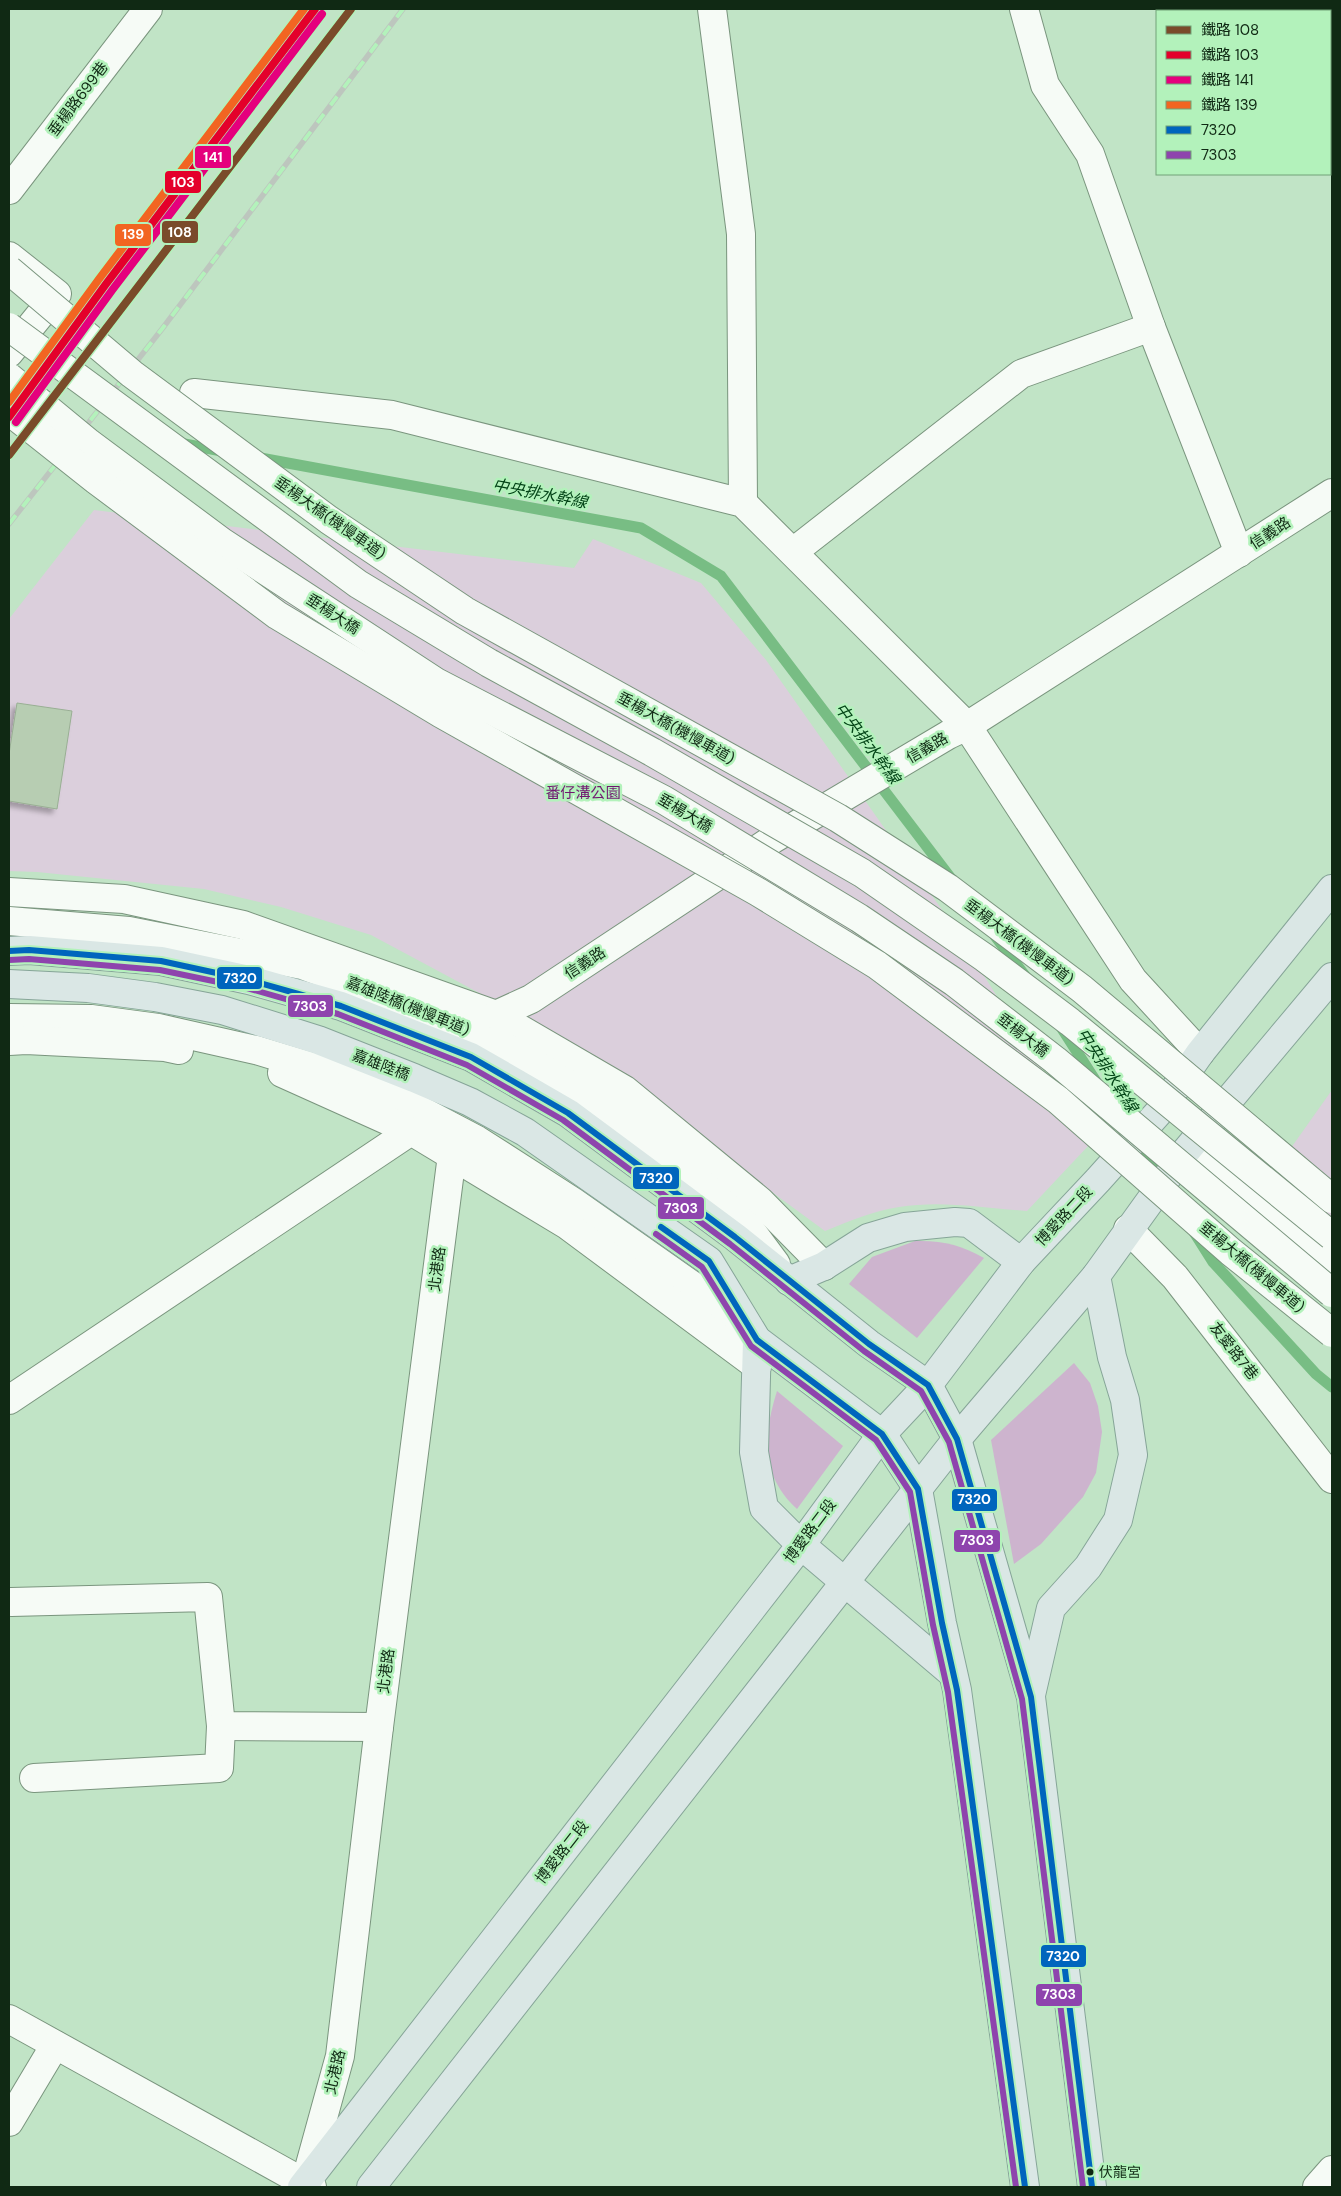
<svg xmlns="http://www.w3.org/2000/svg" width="1341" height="2196" font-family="'DM Sans','Noto Sans TC',sans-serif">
  <defs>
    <filter id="shadow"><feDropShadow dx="-4.5" dy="4.5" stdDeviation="2.5" flood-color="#0004"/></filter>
  </defs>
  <rect width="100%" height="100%" fill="#c1e4c6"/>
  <g fill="#dbcfdc">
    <path d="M94 510 574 568 593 539 701 583 766 660 952 924 1089 1145 1027 1211C985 1208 941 1200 899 1207 873 1211 850 1221 825 1231L561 1037 371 935 281 907 204 889 37 872 9 871V619Z"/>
    <path d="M1332 1090V1233L1276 1169Z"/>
  </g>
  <g fill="#cdb4ce">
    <path d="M915 1241C941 1240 962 1245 984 1258L917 1338 849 1284 872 1257Z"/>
    <path d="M1074 1363 1090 1383 1098 1406 1102 1432 1096 1473 1083 1497 1041 1544 1014 1564 991 1440Z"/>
    <path d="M777 1391 843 1446 797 1509C760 1475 763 1436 777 1391Z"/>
  </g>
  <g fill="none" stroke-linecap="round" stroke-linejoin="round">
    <g stroke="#78bd84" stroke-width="11">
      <path d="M179 443 222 451"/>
      <path d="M255 457 641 528 721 576 953 881"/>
      <path d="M995 936 1026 977"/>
      <path d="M1061 1027 1097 1083"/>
      <path d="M1134 1140 1156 1173"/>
      <path d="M1194 1232 1213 1262 1316 1374 1332 1387"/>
    </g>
  </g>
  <path fill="#b7cdb2" stroke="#99af94" filter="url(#shadow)" d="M17 703 72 711 57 809 9 801V754Z"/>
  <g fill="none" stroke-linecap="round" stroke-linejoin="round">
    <g stroke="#7a957e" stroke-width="30">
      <g id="minor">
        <path d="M712 9 741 234 743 503"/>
        <path d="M1024 9 1045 85 1090 154 1151 327 1239 553"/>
        <path d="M9 190 148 9"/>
        <path d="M9 256 57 294 9 353"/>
        <path d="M194 393 392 415 743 503 967 726 1133 980 1200 1053"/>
        <path d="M793 552 1021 374 1151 327"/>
        <path d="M9 892 124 899 243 925 496 1015 625 1090 760 1201 824 1266"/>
        <path d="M9 921 129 931 302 965 398 1001 506 1047 592 1098 693 1175 750 1229 776 1264"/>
        <path d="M496 1015 531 999 773 839 948 735 967 726 1332 493"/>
        <path d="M9 1018 91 1019 158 1028 256 1050 329 1072 399 1099 477 1140 572 1201 696 1288 753 1336"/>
        <path d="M9 1041 26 1040 165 1047 179 1050"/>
        <path d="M282 1073 411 1131"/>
        <path d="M1196 1139 1238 1186 1303 1232 1332 1262"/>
        <path d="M1128 1229 1175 1277 1332 1479"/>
        <path d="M9 1400 411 1131 567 1225 757 1366"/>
        <path d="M11 1602 208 1597 221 1726 379 1727"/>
        <path d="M34 1778 219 1768 221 1726"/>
        <path d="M9 2019 312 2187"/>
        <path d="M9 2122 55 2045"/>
        <path d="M305 2183 340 2056 379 1727 452 1155"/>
        <path d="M1317 2187 1332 2170"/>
      </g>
    </g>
    <g stroke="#86a598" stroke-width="30">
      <g id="major">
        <path d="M9 951 29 950 161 961 249 980 341 1006 471 1057 568 1113 735 1237 869 1344 928 1385 957 1439 1031 1697 1092 2187"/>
        <path d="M9 984 88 988 155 997 222 1010 318 1040 414 1078 470 1102 525 1132 709 1261 757 1340 882 1434 918 1489 942 1623 957 1690 1025 2187"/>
        <path d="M789 1281 824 1266 868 1238 905 1227 955 1222 969 1223 1021 1262"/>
        <path d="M757 1340 754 1452 764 1508 801 1545 952 1673"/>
        <path d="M1031 1695 1051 1608 1088 1567 1118 1520 1133 1455 1125 1400 1112 1357 1096 1276"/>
        <path d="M302 2187 801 1545 882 1434 928 1385 1021 1262 1098 1180 1159 1112 1200 1053 1332 889"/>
        <path d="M371 2187 957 1439 1096 1276 1186 1151 1332 977"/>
      </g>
    </g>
    <use href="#minor" stroke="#f6fbf6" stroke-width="28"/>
    <use href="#major" stroke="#dae7e5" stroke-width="28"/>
    <g stroke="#bdc6be" stroke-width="5.5">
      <path id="rail" d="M9 524 162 329 403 9"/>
    </g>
    <use href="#rail" stroke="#b3f2bb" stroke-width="4" stroke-dasharray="11" stroke-linecap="butt"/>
    <g stroke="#7a957e" stroke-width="30" stroke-linecap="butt">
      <g id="minor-bridge">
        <path d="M9 270 132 374 329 520 465 611 838 818 948 888 1082 989 1332 1199"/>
        <path d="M9 327 358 584 489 663 652 752 862 873 985 958 1070 1022 1332 1236"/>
        <path d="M9 377 89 443 222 542 436 682 664 800 859 918 954 982 1055 1060 1332 1293"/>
        <path d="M9 411 96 480 277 615 440 713 758 892 877 965 1058 1100 1231 1252 1332 1333"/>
      </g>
    </g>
    <use href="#minor-bridge" stroke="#f6fbf6" stroke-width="28"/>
    <g stroke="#b3f2bb" stroke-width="10">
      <g id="bus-1">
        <path d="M9 951 29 950 161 961 249 980 341 1006 471 1057 568 1113 735 1237 869 1344 928 1385 957 1439 1031 1697 1092 2187"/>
        <path d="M661 1227 709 1261 757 1340 882 1434 918 1489 942 1623 957 1690 1025 2187"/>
      </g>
    </g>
    <g stroke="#b3f2bb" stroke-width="10">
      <g id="bus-2">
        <path d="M9 960 29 959 160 970 247 988 338 1014 467 1065 563 1120 730 1244 864 1351 921 1391 949 1442 1022 1699 1083 2187"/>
        <path d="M656 1234 702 1267 751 1346 876 1440 910 1492 933 1625 948 1692 1016 2187"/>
      </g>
    </g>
    <use href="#bus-1" stroke="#0065bd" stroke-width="6"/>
    <use href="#bus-2" stroke="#8e44ad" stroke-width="6"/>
    <g stroke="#b3f2bb" stroke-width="11">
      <path id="rail-1" d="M9 455 351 9"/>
    </g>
    <g stroke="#b3f2bb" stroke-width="11">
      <path id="rail-2" d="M9 417 106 284 315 9"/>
    </g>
    <g stroke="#b3f2bb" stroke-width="11">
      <path id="rail-3" d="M16 422 113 289 322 14"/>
    </g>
    <g stroke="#b3f2bb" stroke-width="11">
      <path id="rail-4" d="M9 402 99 279 304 9"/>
    </g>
    <use href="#rail-1" stroke="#7a4b2a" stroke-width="8"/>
    <use href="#rail-2" stroke="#e4002b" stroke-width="8"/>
    <use href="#rail-3" stroke="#e5007d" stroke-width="8"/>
    <use href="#rail-4" stroke="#f26522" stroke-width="8"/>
  </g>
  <circle fill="#102914" stroke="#b3f2bb" stroke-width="2" cx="1090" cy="2172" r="4.5"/>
  <g text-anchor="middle" stroke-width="5" stroke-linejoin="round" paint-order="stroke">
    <g font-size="14" fill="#102914" stroke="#b3f2bb" text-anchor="start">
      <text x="1099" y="2177">伏龍宮</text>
    </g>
    <g font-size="15" fill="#102914" stroke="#b3f2bb">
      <text transform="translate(78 99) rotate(-53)" y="5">垂楊路699巷</text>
      <text transform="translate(330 518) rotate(35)" y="5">垂楊大橋(機慢車道)</text>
      <text transform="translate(1270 533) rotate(-33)" y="5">信義路</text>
      <text transform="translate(333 614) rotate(33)" y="5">垂楊大橋</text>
      <text transform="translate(676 728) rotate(29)" y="5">垂楊大橋(機慢車道)</text>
      <text transform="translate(927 748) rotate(-30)" y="5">信義路</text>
      <text transform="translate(685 813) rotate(31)" y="5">垂楊大橋</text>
      <text transform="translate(1019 942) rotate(37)" y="5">垂楊大橋(機慢車道)</text>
      <text transform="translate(585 963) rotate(-33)" y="5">信義路</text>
      <text transform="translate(408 1006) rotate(22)" y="5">嘉雄陸橋(機慢車道)</text>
      <text transform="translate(1023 1035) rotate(38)" y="5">垂楊大橋</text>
      <text transform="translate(381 1065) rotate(21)" y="5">嘉雄陸橋</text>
      <text transform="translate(1064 1216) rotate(-47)" y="5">博愛路二段</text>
      <text transform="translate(1252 1267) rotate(40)" y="5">垂楊大橋(機慢車道)</text>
      <text transform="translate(437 1269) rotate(-83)" y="5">北港路</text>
      <text transform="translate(1234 1351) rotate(52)" y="5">友愛路7巷</text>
      <text transform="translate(810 1531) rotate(-53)" y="5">博愛路二段</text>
      <text transform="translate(386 1671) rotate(-83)" y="5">北港路</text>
      <text transform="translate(562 1852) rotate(-52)" y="5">博愛路二段</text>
      <text transform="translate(335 2072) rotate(-77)" y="5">北港路</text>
    </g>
    <g font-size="15" fill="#701770" stroke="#b3f2bb">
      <text x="583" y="798">番仔溝公園</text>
    </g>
    <g font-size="16" font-style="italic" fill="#034417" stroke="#b3f2bb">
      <text transform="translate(540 493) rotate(11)" y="6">中央排水幹線</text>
      <text transform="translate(868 743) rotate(53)" y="6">中央排水幹線</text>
      <text transform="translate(1108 1070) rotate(57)" y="6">中央排水幹線</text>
    </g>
  </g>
  <g stroke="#b3f2bb" stroke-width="2">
    <rect x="194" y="145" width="38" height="24" rx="5" fill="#e5007d"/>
    <rect x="164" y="170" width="38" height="24" rx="5" fill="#e4002b"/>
    <rect x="161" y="220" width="38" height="24" rx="5" fill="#7a4b2a"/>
    <rect x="114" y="223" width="38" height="24" rx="5" fill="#f26522"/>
    <rect x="216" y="966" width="47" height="24" rx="5" fill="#0065bd"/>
    <rect x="287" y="994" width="47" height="24" rx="5" fill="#8e44ad"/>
    <rect x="632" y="1166" width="48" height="24" rx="5" fill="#0065bd"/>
    <rect x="657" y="1196" width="48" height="24" rx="5" fill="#8e44ad"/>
    <rect x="951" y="1488" width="47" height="24" rx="5" fill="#0065bd"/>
    <rect x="953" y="1529" width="48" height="24" rx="5" fill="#8e44ad"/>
    <rect x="1040" y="1944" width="47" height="24" rx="5" fill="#0065bd"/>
    <rect x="1035" y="1983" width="48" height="24" rx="5" fill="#8e44ad"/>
  </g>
  <g font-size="14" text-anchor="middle" font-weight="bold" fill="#fff">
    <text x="213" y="162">141</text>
    <text x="183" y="187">103</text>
    <text x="180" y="237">108</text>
    <text x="133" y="239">139</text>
    <text x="240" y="983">7320</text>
    <text x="310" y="1011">7303</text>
    <text x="656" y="1183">7320</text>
    <text x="681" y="1213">7303</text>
    <text x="974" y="1504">7320</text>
    <text x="977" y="1545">7303</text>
    <text x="1063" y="1961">7320</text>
    <text x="1059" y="1999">7303</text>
  </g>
  <rect width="1341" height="2196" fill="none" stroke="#102914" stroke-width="20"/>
  <rect x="1156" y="10" width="175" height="165" fill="#b3f2bb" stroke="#72a278"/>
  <rect x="1166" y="26" width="25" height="8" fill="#7a4b2a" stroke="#72a278"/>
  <text x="1201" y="35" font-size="15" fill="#102914">鐵路 108</text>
  <rect x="1166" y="51" width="25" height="8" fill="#e4002b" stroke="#72a278"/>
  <text x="1201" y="60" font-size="15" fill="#102914">鐵路 103</text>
  <rect x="1166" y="76" width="25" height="8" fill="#e5007d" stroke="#72a278"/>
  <text x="1201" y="85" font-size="15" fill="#102914">鐵路 141</text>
  <rect x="1166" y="101" width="25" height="8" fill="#f26522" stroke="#72a278"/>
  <text x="1201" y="110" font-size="15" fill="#102914">鐵路 139</text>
  <rect x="1166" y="126" width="25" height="8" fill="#0065bd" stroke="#72a278"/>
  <text x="1201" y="135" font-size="15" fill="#102914">7320</text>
  <rect x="1166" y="151" width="25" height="8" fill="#8e44ad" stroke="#72a278"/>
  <text x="1201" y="160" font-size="15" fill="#102914">7303</text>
</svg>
